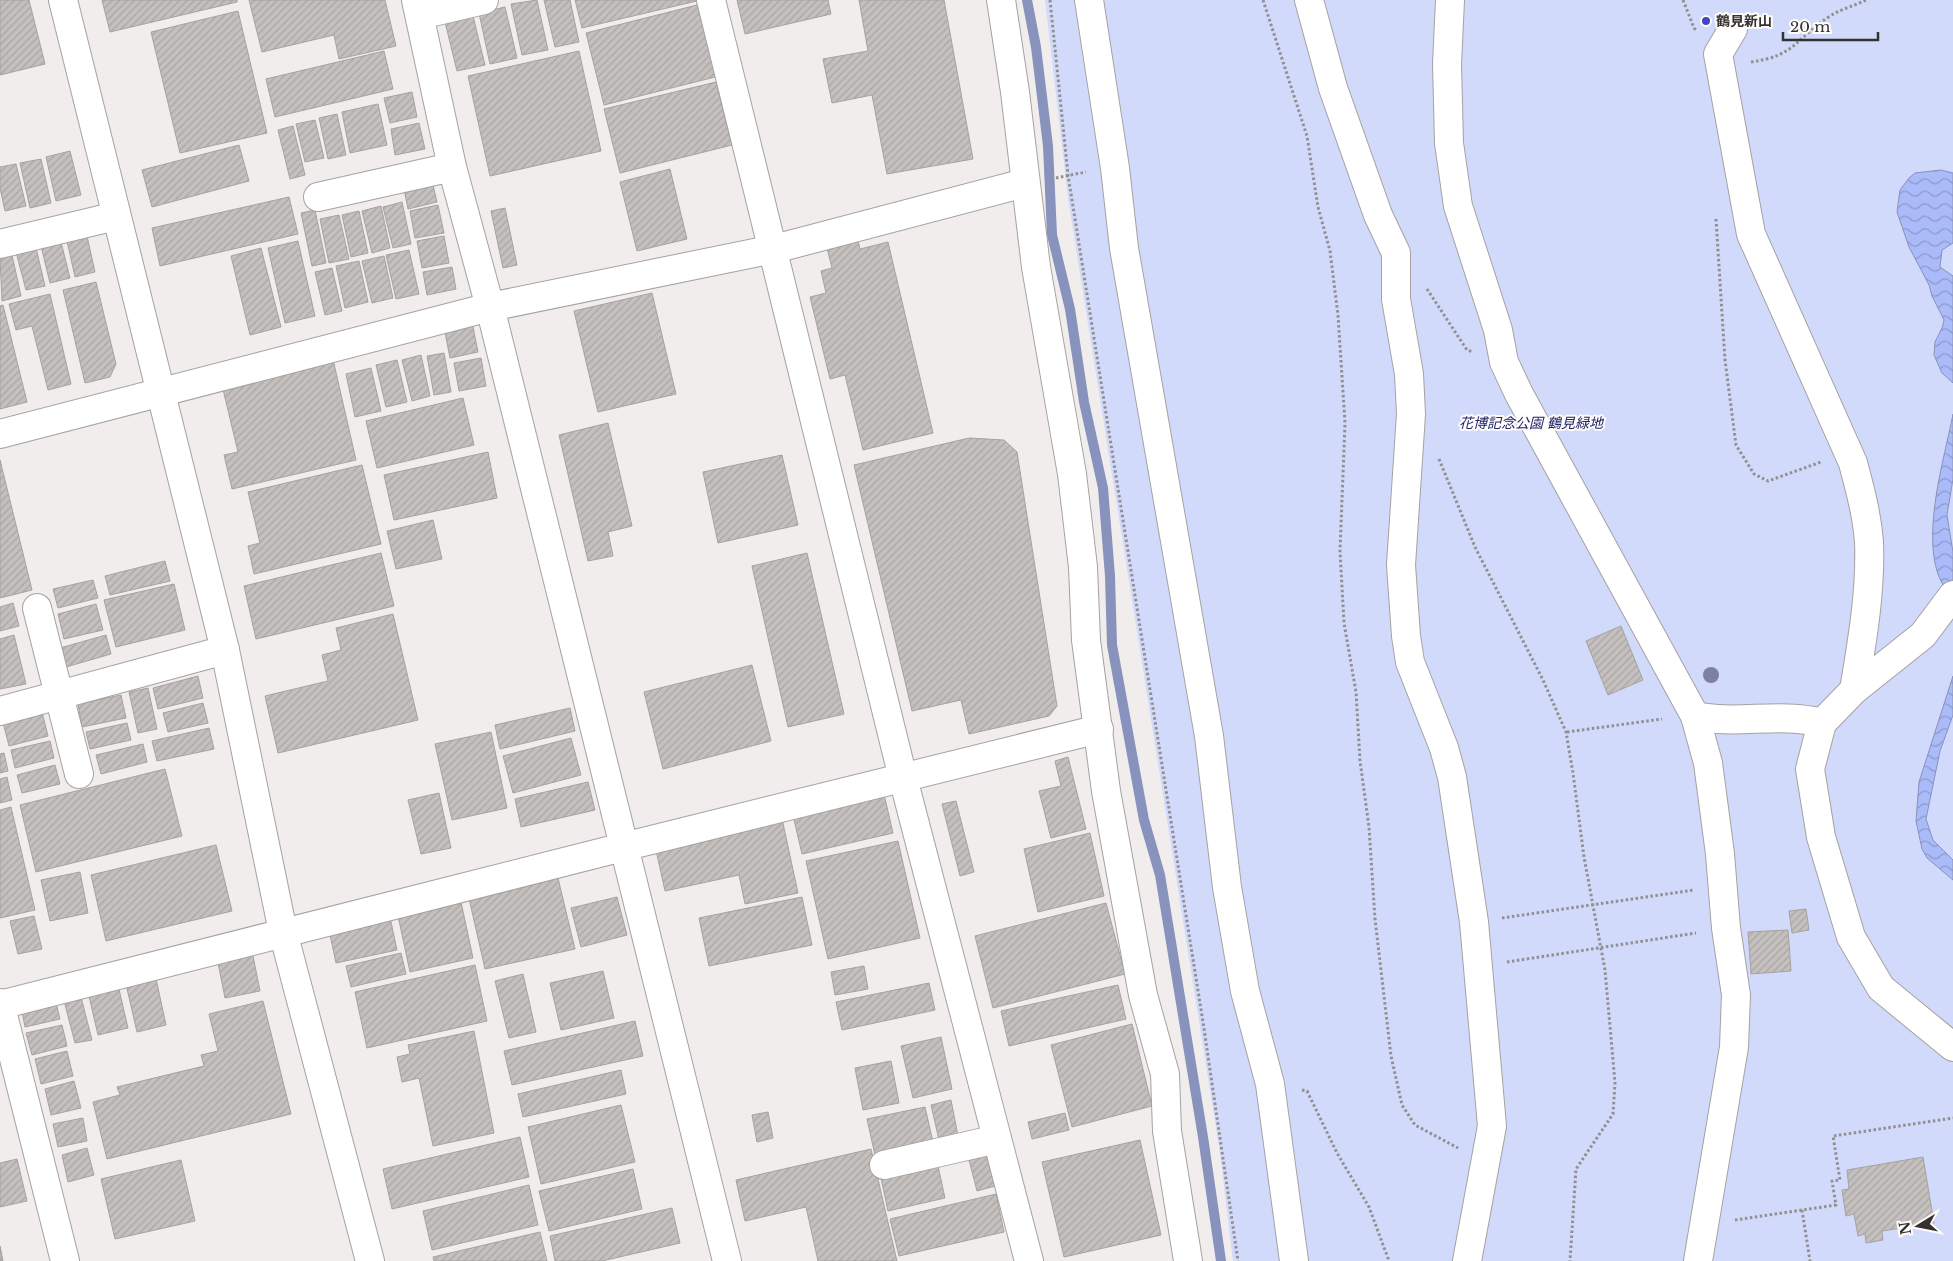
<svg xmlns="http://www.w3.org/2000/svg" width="1953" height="1261" font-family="'Libre Baskerville','Noto Sans JP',serif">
  <defs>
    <pattern id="water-waves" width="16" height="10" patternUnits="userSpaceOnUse" patternTransform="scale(1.25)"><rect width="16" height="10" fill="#abbbf9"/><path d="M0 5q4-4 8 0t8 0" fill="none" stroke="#8c99ca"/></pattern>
    <pattern id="building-hatch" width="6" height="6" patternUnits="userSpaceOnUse" patternTransform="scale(1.25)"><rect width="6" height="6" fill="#c3c0be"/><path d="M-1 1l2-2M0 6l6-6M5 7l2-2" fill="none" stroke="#a8a5a4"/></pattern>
  </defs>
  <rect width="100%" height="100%" fill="#f1edec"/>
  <path fill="#d1dafb" d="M1045 0H1953V1261H1233L1220 1153 1068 198Z"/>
  <g fill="url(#water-waves)" stroke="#8792bd">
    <path d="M1941 170 1953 173V243L1942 250 1940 267 1953 276V383L1942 373 1934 355 1935 342 1942 328 1944 320 1932 296 1929 285 1909 247 1897 212 1900 190 1909 178 1915 173Z"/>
    <path d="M1953 414V479L1947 515 1953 552V597C1912 561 1944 462 1953 414Z"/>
    <path d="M1953 676V715L1940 751 1926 819 1933 840 1953 860V880L1927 858 1922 849 1916 821 1919 782Z"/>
  </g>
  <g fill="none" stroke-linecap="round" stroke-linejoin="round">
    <path stroke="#8792bd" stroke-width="10" d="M1027 0 1036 47 1048 146 1052 235 1070 309 1084 402 1103 488 1110 576 1112 645 1144 820 1160 875 1203 1137 1221 1261"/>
  </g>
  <g fill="url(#building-hatch)" stroke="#a5a2a0">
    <path d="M0 0H29L45 64 0 75Z"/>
    <path d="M102 0H237V2L110 32Z"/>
    <path d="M249 0H385L396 46 339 59 334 35 262 52Z"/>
    <path d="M537 0 548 50 522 55 511 4Z"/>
    <path d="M544 0H570L579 42 555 47Z"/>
    <path d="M575 0H701L582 28Z"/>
    <path d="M737 0H828L831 14 745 34Z"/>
    <path d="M859 0H944L973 159 887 174 872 95 832 103 823 59 868 51Z"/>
    <path d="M701 4 719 76 604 105 586 33Z"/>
    <path d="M505 7 517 58 490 64 479 13Z"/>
    <path d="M238 11 267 133 180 153 151 32Z"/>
    <path d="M473 16 485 65 457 71 445 22Z"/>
    <path d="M384 51 393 89 275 117 266 79Z"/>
    <path d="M579 51 601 151 490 176 468 76Z"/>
    <path d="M716 82 732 145 620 173 604 109Z"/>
    <path d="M412 92 417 117 390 123 384 98Z"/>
    <path d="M378 104 387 145 350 153 342 112Z"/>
    <path d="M337 114 346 155 328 159 319 118Z"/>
    <path d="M315 120 324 158 305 162 296 124Z"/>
    <path d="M419 123 425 149 395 155 391 129Z"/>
    <path d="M293 126 305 175 290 179 278 130Z"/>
    <path d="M239 145 249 181 152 207 142 170Z"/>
    <path d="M70 151 81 195 56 201 46 157Z"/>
    <path d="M41 159 51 203 30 208 20 163Z"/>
    <path d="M16 164 26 206 5 211 0 188V167Z"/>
    <path d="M670 169 687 239 637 251 620 182Z"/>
    <path d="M431 177 437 202 408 209 403 184Z"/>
    <path d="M289 197 298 234 160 266 152 228Z"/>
    <path d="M402 202 411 244 393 248 383 207Z"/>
    <path d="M438 205 444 233 415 238 410 211Z"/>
    <path d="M381 206 390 248 372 253 362 211Z"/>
    <path d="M505 208 517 265 503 268 491 211Z"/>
    <path d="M315 210 326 263 312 266 301 213Z"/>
    <path d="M359 211 368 253 351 257 342 215Z"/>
    <path d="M339 215 349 259 329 263 320 219Z"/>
    <path d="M87 236 95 272 75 277 67 241Z"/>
    <path d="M444 236 449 263 422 268 417 241Z"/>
    <path d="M298 241 315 316 285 323 268 248Z"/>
    <path d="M858 241 860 249 888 242 933 433 863 450 845 375 830 379 810 297 826 293 821 271 832 268 827 248Z"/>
    <path d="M61 242 70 278 50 283 41 246Z"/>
    <path d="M36 248 45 286 26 290 16 252Z"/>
    <path d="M261 248 281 327 250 335 231 256Z"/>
    <path d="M409 250 419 294 396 299 386 255Z"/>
    <path d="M12 255 21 296 2 301 0 258Z"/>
    <path d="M384 256 393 298 372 303 362 261Z"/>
    <path d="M359 261 368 302 345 308 336 266Z"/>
    <path d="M452 267 456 289 427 295 423 272Z"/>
    <path d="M332 268 342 311 325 315 315 272Z"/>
    <path d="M96 282 116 364 110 377 85 383 63 290Z"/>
    <path d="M652 293 676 394 598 412 574 311Z"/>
    <path d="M50 294 71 384 48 390 32 326 16 330 9 304Z"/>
    <path d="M3 305 27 402 0 409V306Z"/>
    <path d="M472 322 478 352 450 358 444 327Z"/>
    <path d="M444 353 451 392 434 395 427 356Z"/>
    <path d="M332 355 356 460 232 489 224 455 238 452 221 381Z"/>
    <path d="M421 355 430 396 412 401 402 360Z"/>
    <path d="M481 358 486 386 459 391 454 363Z"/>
    <path d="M397 360 407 402 386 407 376 365Z"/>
    <path d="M371 368 381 411 355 417 346 374Z"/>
    <path d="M463 398 474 445 377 468 366 421Z"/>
    <path d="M608 423 632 526 608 532 613 556 588 561 559 435Z"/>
    <path d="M969 438 1004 440 1017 452 1057 706 1049 716 969 734 961 700 912 711 854 465Z"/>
    <path d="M488 452 497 498 394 520 384 475Z"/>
    <path d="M782 455 798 525 718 543 703 472Z"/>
    <path d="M0 460 32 590 0 598Z"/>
    <path d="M362 465 381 544 254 574 248 546 260 543 248 492Z"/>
    <path d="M433 520 442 559 396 569 387 531Z"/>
    <path d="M381 553 394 606 256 639 244 586Z"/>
    <path d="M807 553 844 714 788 727 752 566Z"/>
    <path d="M165 561 170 581 110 595 105 576Z"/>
    <path d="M93 580 98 598 58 608 53 589Z"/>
    <path d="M174 584 185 630 116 647 104 600Z"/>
    <path d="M13 603 19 626 0 631V607Z"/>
    <path d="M96 604 103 630 64 639 58 614Z"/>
    <path d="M393 614 418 720 278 753 265 696 328 681 322 655 341 650 336 628Z"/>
    <path d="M1621 626 1643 680 1608 695 1586 641Z"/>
    <path d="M14 635 26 684 0 689V639Z"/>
    <path d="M106 635 111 654 66 667 60 648Z"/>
    <path d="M752 665 771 741 663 769 644 692Z"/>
    <path d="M198 676 203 698 158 709 153 688Z"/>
    <path d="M148 688 157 729 138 733 129 692Z"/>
    <path d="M121 695 126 718 82 727 78 704Z"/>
    <path d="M203 703 208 723 168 732 163 713Z"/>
    <path d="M570 708 575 731 500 749 495 725Z"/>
    <path d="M42 712 48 736 9 746 3 722Z"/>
    <path d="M127 723 131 740 90 749 86 732Z"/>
    <path d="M209 728 214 749 157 761 152 741Z"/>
    <path d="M491 732 507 808 452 820 435 744Z"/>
    <path d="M571 738 581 775 513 793 503 756Z"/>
    <path d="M50 741 54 758 15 768 11 750Z"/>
    <path d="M143 744 147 762 101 774 96 755Z"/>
    <path d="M4 753 8 771 0 773V754Z"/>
    <path d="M1068 757 1086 829 1051 838 1039 791 1061 786 1055 761Z"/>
    <path d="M55 765 60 784 22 793 17 775Z"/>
    <path d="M165 769 182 836 36 872 20 805Z"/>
    <path d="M7 777 12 800 0 803V779Z"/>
    <path d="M588 782 595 810 521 827 515 799Z"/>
    <path d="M883 790 893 833 802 854 792 811Z"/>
    <path d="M439 793 451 848 421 854 408 800Z"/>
    <path d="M956 801 974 872 960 876 942 804Z"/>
    <path d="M11 807 35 910 0 918V810Z"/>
    <path d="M781 814 798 893 745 904 739 875 665 891 654 841Z"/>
    <path d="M1090 833 1104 896 1038 912 1024 849Z"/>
    <path d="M898 841 920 938 828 959 806 861Z"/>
    <path d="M216 845 232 911 106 941 91 875Z"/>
    <path d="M80 872 88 913 50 921 41 880Z"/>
    <path d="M557 874 575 949 485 969 468 894Z"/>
    <path d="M617 897 627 935 581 947 571 908Z"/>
    <path d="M802 897 812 945 709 966 699 918Z"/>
    <path d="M461 902 473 958 410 972 398 916Z"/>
    <path d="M1106 903 1125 974 993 1008 975 936Z"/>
    <path d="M1806 909 1809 930 1792 933 1789 911Z"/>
    <path d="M34 916 42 949 18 954 10 921Z"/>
    <path d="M390 917 397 950 336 963 329 930Z"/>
    <path d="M1788 930 1791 971 1751 974 1748 932Z"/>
    <path d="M252 951 260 991 225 998 217 958Z"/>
    <path d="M401 953 406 974 351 987 346 966Z"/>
    <path d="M475 965 487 1021 367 1048 355 992Z"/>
    <path d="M864 966 868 989 835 995 831 972Z"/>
    <path d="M603 971 614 1018 561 1030 550 983Z"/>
    <path d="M155 974 166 1025 137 1032 125 980Z"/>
    <path d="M523 974 536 1032 509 1038 495 981Z"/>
    <path d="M929 983 935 1010 842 1030 836 1002Z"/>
    <path d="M118 985 128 1028 98 1035 88 992Z"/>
    <path d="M1118 985 1126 1019 1009 1046 1001 1011Z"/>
    <path d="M80 993 92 1040 75 1043 63 997Z"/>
    <path d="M55 999 60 1019 25 1027 21 1007Z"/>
    <path d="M263 1001 291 1114 107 1159 93 1102 120 1095 117 1087 204 1066 201 1055 218 1051 209 1014Z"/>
    <path d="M635 1021 643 1056 512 1085 504 1051Z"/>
    <path d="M1132 1024 1152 1106 1072 1127 1051 1045Z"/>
    <path d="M62 1025 67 1046 32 1055 26 1033Z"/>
    <path d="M474 1031 494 1133 433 1146 419 1078 402 1082 397 1057 410 1054 408 1045Z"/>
    <path d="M941 1037 952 1089 913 1098 901 1046Z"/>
    <path d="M67 1051 73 1076 41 1084 35 1059Z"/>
    <path d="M891 1061 899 1103 863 1110 855 1068Z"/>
    <path d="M621 1070 626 1094 523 1117 518 1094Z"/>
    <path d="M74 1081 81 1108 51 1115 45 1089Z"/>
    <path d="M951 1100 958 1136 939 1140 931 1105Z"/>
    <path d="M621 1105 635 1162 541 1184 528 1127Z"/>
    <path d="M925 1107 933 1142 875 1155 867 1119Z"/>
    <path d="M768 1112 773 1138 757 1142 752 1115Z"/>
    <path d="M1065 1113 1069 1130 1032 1139 1028 1122Z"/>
    <path d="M83 1118 87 1141 58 1147 53 1124Z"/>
    <path d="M520 1137 529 1177 392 1209 383 1169Z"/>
    <path d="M1140 1140 1161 1235 1064 1257 1042 1162Z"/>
    <path d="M87 1148 94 1175 68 1182 62 1155Z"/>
    <path d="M871 1149 897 1261H818L806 1207 745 1221 736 1180Z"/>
    <path d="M987 1155 995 1186 977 1191 969 1160Z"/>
    <path d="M1923 1157 1934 1223 1882 1231 1883 1240 1866 1243 1865 1234 1858 1236 1854 1214 1846 1216 1842 1190 1849 1189 1847 1170Z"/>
    <path d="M17 1159 27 1201 0 1207V1163Z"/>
    <path d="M181 1160 195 1221 115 1239 101 1179Z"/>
    <path d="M938 1166 945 1198 888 1211 881 1178Z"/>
    <path d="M633 1169 642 1209 549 1231 539 1191Z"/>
    <path d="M529 1185 538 1225 432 1250 423 1211Z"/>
    <path d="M996 1194 1004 1232 899 1256 890 1219Z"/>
    <path d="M672 1208 680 1243 602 1261H555L550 1236Z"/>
    <path d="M540 1232 547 1261H434L433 1257Z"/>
    <path d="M0 1246 3 1261H0Z"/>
  </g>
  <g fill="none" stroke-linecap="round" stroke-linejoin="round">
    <g stroke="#a5a2a1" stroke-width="30">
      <g id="minor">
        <path d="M63 0 225 650 283 932 370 1261"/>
        <path d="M416 0 452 167 490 307 727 1261"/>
        <path d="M711 0 903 778 1029 1261"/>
        <path d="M1001 0 1015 92 1036 267 1072 474 1083 567 1086 640 1106 791 1143 995 1165 1074 1167 1131 1188 1261"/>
        <path d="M1089 0 1115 168 1124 248 1209 736 1227 887 1245 991 1270 1084 1294 1261"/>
        <path d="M1309 0 1333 88 1378 215 1396 253V299L1409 374 1411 414 1401 565 1406 636 1410 662 1444 748 1452 777 1474 922 1492 1126 1467 1261"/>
        <path d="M1450 0 1447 64 1449 143 1458 206 1498 330 1504 362 1519 394 1695 716 1708 763 1720 854 1726 928 1736 995 1734 1047 1698 1261"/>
        <path d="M420 15 484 0"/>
        <path d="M1733 29 1718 54 1751 234 1853 463C1860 489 1867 515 1869 542 1871 591 1862 642 1854 690"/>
        <path d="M318 197 452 167"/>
        <path d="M0 244 116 216"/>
        <path d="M0 434 490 307 774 249 1025 183"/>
        <path d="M37 608 79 774"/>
        <path d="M0 711 225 650"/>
        <path d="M1695 716C1737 725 1780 712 1822 723L1854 690 1923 635 1953 595"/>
        <path d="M1822 723 1810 769 1821 837 1851 937 1881 988 1953 1047"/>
        <path d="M0 1003 65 1261"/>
        <path d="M0 1005 623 847 1099 729"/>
        <path d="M884 1165 997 1139"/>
      </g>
    </g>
    <g stroke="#928f8f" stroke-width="3" stroke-dasharray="2.5 2.5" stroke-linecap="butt">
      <path d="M1050 0 1068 175 1203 1022 1238 1261"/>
      <path d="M1263 0 1307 136 1318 207 1330 251 1338 315 1345 423 1340 551 1344 623 1356 692 1360 761 1369 827 1375 919 1391 1056 1402 1105 1415 1125 1458 1148"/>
      <path d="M1683 0 1694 28 1697 31"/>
      <path d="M1751 62C1796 56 1796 38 1830 16 1841 9 1854 6 1866 0"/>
      <path d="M1056 178 1086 172"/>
      <path d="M1716 219 1725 360 1736 445 1754 474 1768 481 1821 462"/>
      <path d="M1427 289 1467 350 1473 352"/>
      <path d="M1439 459 1475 547 1543 680 1566 732 1573 773 1584 857 1605 970 1615 1083 1613 1114 1576 1169 1570 1261"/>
      <path d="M1567 732 1662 719"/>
      <path d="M1502 918 1694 890"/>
      <path d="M1507 962 1696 933"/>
      <path d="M1302 1090 1307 1091 1337 1153 1369 1207 1389 1261"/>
      <path d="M1802 1210 1810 1261"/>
      <path d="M1735 1220 1836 1205 1832 1181 1840 1180 1833 1136 1953 1118"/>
    </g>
    <use href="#minor" stroke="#fff" stroke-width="28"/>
  </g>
  <circle fill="#7e7fa5" cx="1711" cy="675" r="8"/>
  <circle fill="#3d48bb" stroke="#fefbf9" stroke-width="2" cx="1706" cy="21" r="5"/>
  <g text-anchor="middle" stroke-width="4" stroke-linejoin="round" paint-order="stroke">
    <g font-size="14" font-weight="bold" fill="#333131" stroke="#fefbf9" text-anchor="start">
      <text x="1716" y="26">鶴見新山</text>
    </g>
    <g font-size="14" font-style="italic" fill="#1f256b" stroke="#fefbf9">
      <text x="1531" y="428">花博記念公園 鶴見緑地</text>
    </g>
  </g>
  <g transform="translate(1918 1226) rotate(260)" stroke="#fefbf9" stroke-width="4" paint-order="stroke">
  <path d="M0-4L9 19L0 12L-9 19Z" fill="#333131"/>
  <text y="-8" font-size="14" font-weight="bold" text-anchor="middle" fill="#333131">N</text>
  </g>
  <path d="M1783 32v8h95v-8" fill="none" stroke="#333131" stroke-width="2.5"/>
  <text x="1790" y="32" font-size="15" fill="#333131" stroke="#fefbf9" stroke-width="4" paint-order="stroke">20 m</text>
</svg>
